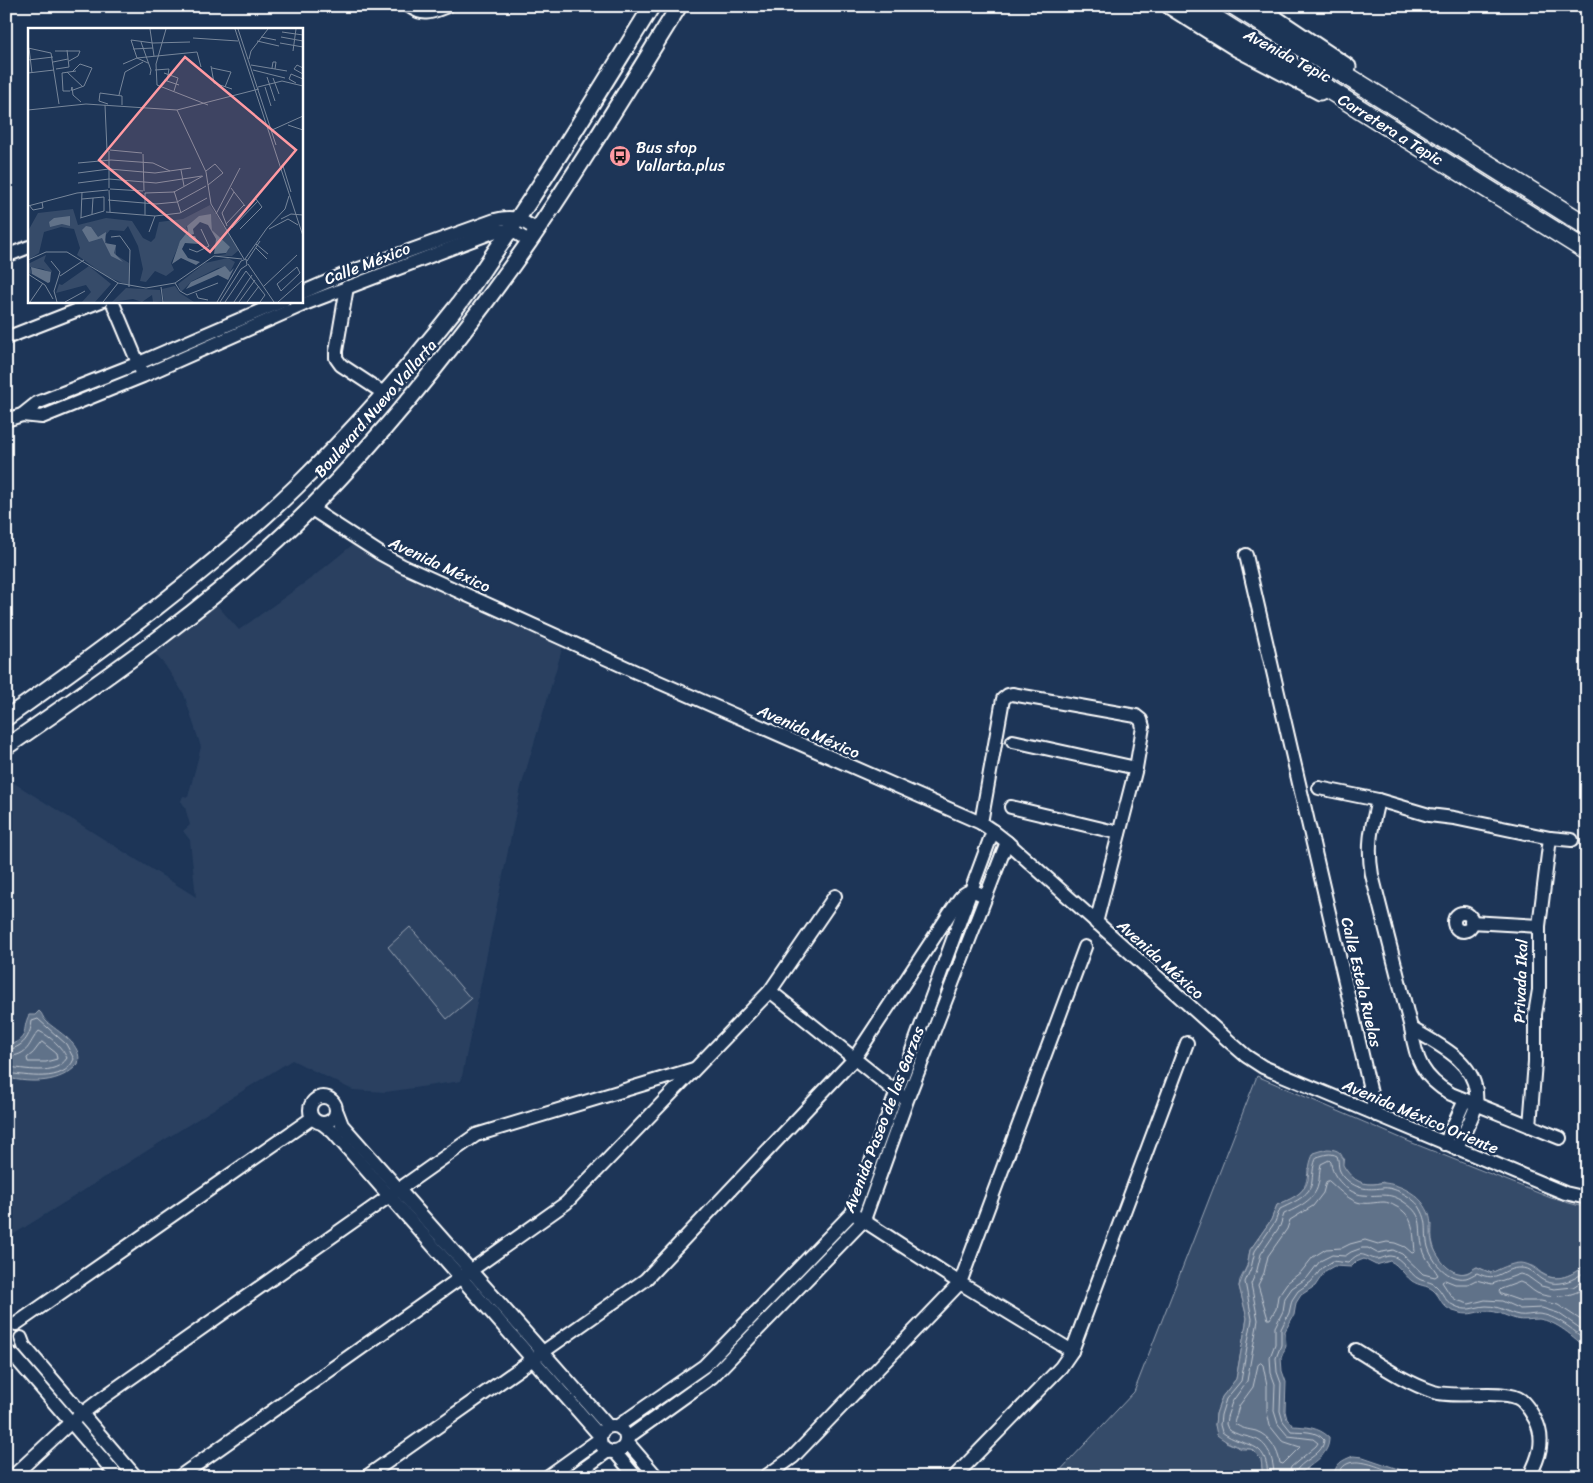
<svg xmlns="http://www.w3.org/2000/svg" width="1593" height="1483" font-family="Sriracha,sans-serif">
  <rect width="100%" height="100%" fill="#1d3557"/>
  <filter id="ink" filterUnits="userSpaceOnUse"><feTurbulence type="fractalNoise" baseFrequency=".02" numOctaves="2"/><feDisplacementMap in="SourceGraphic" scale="10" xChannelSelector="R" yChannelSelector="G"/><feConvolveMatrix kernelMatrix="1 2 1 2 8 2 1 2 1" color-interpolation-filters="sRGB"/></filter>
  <g filter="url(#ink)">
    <path fill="#2a4161" d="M356 542 381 563 563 646 521 787 461 1081 386 1092 353 1090 292 1060 6 1239V778L196 897 190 840 183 831 190 825 185 807 181 801 183 796 188 797 201 747 184 694 165 665 153 652 215 603 239 630 313 577Z"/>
    <g fill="#364b69" stroke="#9aa5b4">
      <path d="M410 927 471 999 447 1019 388 947Z"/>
      <path d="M1257 1076 1410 1142 1551 1198 1587 1208V1263C1576 1273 1560 1283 1545 1275 1540 1273 1537 1268 1532 1266 1519 1261 1502 1268 1491 1273L1477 1267C1474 1268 1470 1272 1466 1273 1450 1277 1436 1258 1433 1244 1431 1238 1432 1231 1432 1224L1383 1182C1365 1188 1352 1181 1342 1165L1344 1158 1308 1169C1307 1193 1298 1196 1277 1205L1271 1220 1250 1250 1247 1266 1240 1280 1239 1286 1247 1318 1236 1379 1222 1397 1216 1414 1215 1425 1226 1442 1242 1449H1251L1261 1459 1263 1477H1054L1134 1392Z"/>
    </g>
    <g fill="#617289" stroke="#a0aab8">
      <path d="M39 1011C43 1014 42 1017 46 1021 57 1032 84 1044 78 1064 60 1084 32 1083 7 1078L6 1046C31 1039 21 1030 29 1015H35Z"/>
      <path d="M1327 1149C1338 1149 1344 1153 1343 1165 1350 1177 1359 1185 1373 1184 1377 1184 1381 1182 1385 1183 1397 1184 1414 1192 1422 1202 1436 1220 1428 1229 1433 1246 1438 1259 1451 1277 1467 1273 1470 1272 1474 1268 1477 1267L1491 1273C1500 1269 1511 1263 1520 1263 1531 1263 1536 1271 1544 1275 1560 1283 1576 1273 1587 1263V1349C1574 1337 1556 1321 1539 1319 1531 1319 1523 1321 1516 1319 1505 1316 1498 1311 1487 1311 1471 1312 1471 1317 1453 1311 1440 1306 1442 1298 1433 1290 1427 1285 1419 1286 1412 1281 1404 1275 1399 1265 1390 1261L1376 1265 1364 1259 1356 1262 1351 1267 1334 1266 1325 1271 1315 1286 1301 1295 1296 1303 1294 1315 1285 1331 1286 1346 1281 1358 1282 1371 1286 1382 1285 1411 1287 1419 1293 1426C1307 1427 1318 1427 1329 1437 1330 1457 1309 1464 1297 1477H1263L1261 1459 1251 1449C1238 1448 1227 1443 1217 1435L1215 1425 1216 1414 1222 1397 1236 1379 1247 1318 1239 1286 1247 1266 1250 1250 1271 1220 1277 1205C1288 1200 1305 1194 1308 1180 1309 1170 1309 1162 1314 1153Z"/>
      <path d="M1353 1456 1363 1457 1404 1471 1429 1477H1333C1336 1463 1341 1461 1353 1456Z"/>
    </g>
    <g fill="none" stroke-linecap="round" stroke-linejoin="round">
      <g stroke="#c0c7d0" stroke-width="1">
        <path d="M42 1042 56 1053 57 1059 46 1062H28L27 1058 33 1053Z"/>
        <path d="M6 1050C23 1048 30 1037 32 1021L38 1019 66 1044 74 1059C64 1084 26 1075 6 1073"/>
        <path d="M6 1057C31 1055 27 1044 39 1031 51 1037 61 1046 67 1058 55 1077 25 1068 6 1067"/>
        <path d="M1329 1181C1338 1189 1345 1197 1357 1202 1366 1205 1375 1202 1384 1202 1387 1202 1392 1204 1395 1206 1415 1215 1413 1233 1415 1252L1412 1253 1405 1247 1395 1243 1387 1242 1378 1244 1365 1240 1350 1244 1342 1248 1326 1249 1313 1257 1301 1272 1287 1283 1278 1296 1276 1309 1270 1319H1268L1258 1285 1264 1273 1268 1256 1287 1229 1290 1220 1313 1206 1323 1193 1326 1182Z"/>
        <path d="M1587 1278 1573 1287 1554 1289 1541 1286 1527 1276 1520 1274 1492 1284 1476 1280 1468 1284H1455L1445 1280 1442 1282 1451 1296 1456 1300 1469 1304 1485 1300 1502 1301 1520 1309 1542 1308 1558 1313 1587 1333"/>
        <path d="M1587 1287C1572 1296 1553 1300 1537 1293 1531 1290 1527 1284 1520 1282L1501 1289 1499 1291 1501 1294 1521 1301H1541L1558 1305 1587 1324"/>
        <path d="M1261 1363 1263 1365 1267 1385V1412L1270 1426 1282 1441 1300 1447 1283 1464 1280 1463C1278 1450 1270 1436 1256 1431 1248 1429 1241 1429 1234 1423L1239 1406 1253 1387 1258 1365Z"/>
        <path d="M1268 1477C1267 1437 1245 1450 1222 1432L1220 1425 1221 1415 1226 1399 1241 1381 1252 1319 1245 1282 1251 1268 1255 1251 1275 1222 1280 1209C1292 1203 1311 1196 1312 1181 1313 1172 1313 1164 1317 1157 1324 1155 1330 1152 1337 1156 1340 1164 1336 1168 1344 1177 1355 1189 1367 1190 1382 1188 1393 1186 1412 1197 1419 1206 1430 1223 1424 1230 1428 1247 1433 1263 1448 1281 1466 1278 1470 1277 1474 1274 1477 1273 1499 1284 1502 1267 1521 1268 1529 1268 1534 1274 1541 1279 1556 1289 1575 1280 1587 1270"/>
        <path d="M1274 1477C1274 1463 1270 1444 1255 1439 1245 1435 1237 1436 1228 1429L1226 1424 1227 1417 1232 1402 1247 1381 1258 1320 1251 1284 1257 1270 1261 1254 1280 1226 1284 1214C1297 1208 1315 1200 1318 1185 1320 1178 1319 1171 1321 1164L1329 1160 1331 1162C1331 1177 1349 1194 1363 1195 1380 1197 1388 1191 1404 1202 1427 1217 1417 1228 1423 1249 1425 1259 1433 1266 1438 1275L1435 1277 1423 1274 1402 1254 1393 1250 1377 1253 1368 1248H1362L1351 1252 1345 1256 1332 1255 1320 1261 1307 1278 1292 1288 1285 1298 1283 1311 1275 1327V1344L1270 1357 1271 1373 1275 1384 1274 1411 1278 1424 1288 1436 1313 1439 1318 1443 1316 1446 1291 1467 1288 1477"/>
        <path d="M1294 1477C1296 1460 1323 1458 1324 1440 1316 1430 1303 1432 1291 1431L1283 1421 1280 1411 1281 1383 1277 1372 1276 1358 1281 1345V1329L1289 1313 1292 1300 1298 1291 1311 1282 1322 1268 1333 1261 1348 1263C1361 1250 1361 1255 1375 1259 1380 1260 1385 1256 1390 1256 1402 1256 1409 1274 1419 1279 1424 1282 1431 1281 1436 1286 1443 1292 1444 1301 1453 1305 1468 1313 1472 1307 1486 1306 1501 1306 1507 1313 1519 1315 1525 1316 1532 1314 1538 1314 1556 1315 1574 1330 1587 1342"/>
        <path d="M1338 1477C1345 1445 1388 1473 1406 1477"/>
      </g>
      <g stroke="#fff" stroke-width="16">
        <g id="minor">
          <path d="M409 6C424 17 432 12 447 6"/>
          <path d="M6 256 29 247"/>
          <path d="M347 287 336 351V358L341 365 385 394"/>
          <path d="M301 293 345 274 495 220C515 215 521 220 537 230"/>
          <path d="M112 301 141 370"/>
          <path d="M6 338 101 301"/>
          <path d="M22 415 42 417 143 376 307 303 496 231 511 230 529 241"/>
          <path d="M6 420 22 415 37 403 139 363 283 301"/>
          <path d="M310 508 381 554 403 566 636 672 981 823 993 831 1007 842 1230 1042 1246 1056 1263 1067 1565 1193 1587 1198"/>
          <path d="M1246 555 1376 1115"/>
          <path d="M1013 741 1136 768"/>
          <path d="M1319 788 1378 800 1429 815 1454 818 1550 838 1572 840"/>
          <path d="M1378 800C1371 829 1367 846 1372 875L1411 1028C1416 1060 1422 1077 1451 1094L1560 1138"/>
          <path d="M1011 807 1119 833"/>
          <path d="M981 823 1003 699 1008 695 1012 694 1136 716 1141 720 1143 727 1136 768 1096 923"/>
          <circle cx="1463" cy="922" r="9"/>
          <path d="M1471 922 1539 926"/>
          <path d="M770 991 901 1096"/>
          <path d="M1411 1028C1436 1044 1471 1058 1476 1091 1476 1096 1477 1101 1476 1106 1471 1121 1463 1135 1456 1149"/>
          <circle cx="323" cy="1110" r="13"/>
          <path d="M337 1112 342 1125 608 1426"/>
          <path d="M323 1124 333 1132 600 1436"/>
          <path d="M1530 1126 1535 1062V1014L1539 990V926L1550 838"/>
          <path d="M1445 1144 1465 1100"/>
          <path d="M858 1217 960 1283 1072 1351"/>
          <path d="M16 1324 312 1118"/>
          <path d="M21 1338 24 1346 136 1477"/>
          <path d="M1356 1350C1382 1366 1405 1382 1434 1392 1456 1399 1506 1388 1521 1400 1527 1405 1531 1412 1535 1419 1546 1439 1539 1458 1529 1477"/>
          <path d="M6 1351 14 1356 118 1477"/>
          <circle cx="613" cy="1439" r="13"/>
          <path d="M618 1426 704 1366 852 1213 993 831"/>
          <path d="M627 1438 712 1377 864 1220 907 1100 1007 842"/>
          <path d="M627 1442 657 1477"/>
          <path d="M615 1452 636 1477"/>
          <path d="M12 1477 71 1422 101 1399 476 1135 694 1069"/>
          <path d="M179 1477 566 1203 770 991 835 896"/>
          <path d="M366 1477 645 1280 854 1059 960 898C969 888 974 891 985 896"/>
          <path d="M547 1477 600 1439"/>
          <path d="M572 1477 608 1451"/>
          <path d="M765 1477 793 1457 960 1283 1085 947"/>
          <path d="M954 1477 1061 1367 1072 1351 1187 1043"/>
        </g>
      </g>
      <g stroke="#fff" stroke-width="19">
        <g id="major">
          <path d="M1169 6 1236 48 1320 92"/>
          <path d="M1257 6 1348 67"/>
          <path d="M6 718C107 647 207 573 296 487 353 431 406 371 455 309 470 290 483 269 497 249 552 170 601 88 652 6"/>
          <path d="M6 747C112 674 219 600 310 509 391 427 463 336 529 242 582 165 630 85 679 6"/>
        </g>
      </g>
      <g stroke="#fff" stroke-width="21">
        <g id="highway">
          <path d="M1195 6 1587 251"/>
          <path d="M1235 6 1587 226"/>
        </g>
      </g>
      <use href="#minor" stroke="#1d3557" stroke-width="12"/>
      <use href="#major" stroke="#1d3557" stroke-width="15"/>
      <use href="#highway" stroke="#1d3557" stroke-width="18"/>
    </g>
  </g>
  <defs>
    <g id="bus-disc" transform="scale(1.125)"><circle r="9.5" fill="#ff9aa2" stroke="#1d3557"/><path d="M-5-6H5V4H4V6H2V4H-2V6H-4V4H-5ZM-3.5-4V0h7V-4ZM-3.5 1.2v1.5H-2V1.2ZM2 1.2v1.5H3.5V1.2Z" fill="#111"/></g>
  </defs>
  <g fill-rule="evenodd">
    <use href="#bus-disc" x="620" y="156"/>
  </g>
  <g text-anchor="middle" stroke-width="5" stroke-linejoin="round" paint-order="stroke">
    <g font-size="16" fill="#fff" stroke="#1d3557">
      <text transform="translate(1288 55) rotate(28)" y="6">Avenida Tepic</text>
      <text transform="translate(1391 129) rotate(32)" y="6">Carretera a Tepic</text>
      <text transform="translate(367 263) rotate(-21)" y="6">Calle México</text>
      <text transform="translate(375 408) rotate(-49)" y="6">Boulevard Nuevo Vallarta</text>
      <text transform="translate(440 564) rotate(25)" y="6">Avenida México</text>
      <text transform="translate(809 731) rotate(24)" y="6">Avenida México</text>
      <text transform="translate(1161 959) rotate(42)" y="6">Avenida México</text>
      <text transform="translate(1520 981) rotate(-88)" y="6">Privada Ikal</text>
      <text transform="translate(1362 982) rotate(77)" y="6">Calle Estela Ruelas</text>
      <text transform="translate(1421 1116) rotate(23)" y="6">Avenida México Oriente</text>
      <text transform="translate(883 1119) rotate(-69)" y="6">Avenida Paseo de las Garzas</text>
    </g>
    <g font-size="16" fill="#fff" stroke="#1d3557" text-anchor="start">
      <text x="636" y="153">Bus stop<tspan x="636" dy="18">Vallarta.plus</tspan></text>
    </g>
  </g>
  <g transform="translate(28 28)">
    <rect width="275" height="275" fill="#1d3557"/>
    <path d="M182 177 211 222 204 228H186L198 226 195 220 200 223 201 219 184 202 183 188H172L158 199 160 203 153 212 143 235 146 242 138 248 127 243 118 254 112 253 115 241 110 218 100 198 96 203 82 202 76 209 80 218 88 217V227L101 235V258L78 248 49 227 52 220 46 201 33 199 16 204 11 225 0 232V203L10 185 45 181 50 197 78 190 104 193 115 210 123 214 127 210 131 194 155 191ZM18 227 16 233 24 243 21 250 18 248 21 244 15 241 2 239 4 246 0 245V236ZM200 230 207 234 202 244 197 239 190 240 164 253 153 264 150 256 177 235ZM61 238 83 256 67 274H54L63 264 58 257 28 265 31 256 34 257ZM147 258 152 265 166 274H136L134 261ZM98 260 132 262 134 273 125 274 124 267 114 274 105 271 84 274Z" fill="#364b69"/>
    <path d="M183 186 184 202 202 219 198 225 186 226 188 211 180 197 172 194 165 201 166 206 159 208H167L171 216 157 215 154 221 160 230 172 234 168 237 153 230 144 236 152 213 160 203 159 198 171 188ZM42 188V198L34 196 22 199 21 194 26 190ZM58 198 63 199 70 209 78 204 77 215 88 217 86 225 95 234 83 228 74 210 61 214 54 202ZM197 238 202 244 206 240 200 252 190 247 158 261 163 254ZM3 239 23 244 22 254 20 255 4 246Z" fill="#617289"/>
    <path fill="none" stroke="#77869a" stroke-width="1" d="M122 1 126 28M138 1 128 36 129 57 180 77M207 1 275 208M210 1 248 117M254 4 275 7M233 9 248 12M253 9 275 13M165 10 210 13M229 13 251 18M113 14 123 42 122 47M252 15 275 19M0 20 23 25M1 20 4 45M105 21 125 20M27 23H52L50 28 41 33M265 23 268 1M23 25 31 76M221 31 223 23 240 1M0 32 25 29M25 34 40 31M120 35 109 30 103 12 125 15 162 14M95 36 109 30 169 24 173 39M223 37 259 43M183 38 186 55 204 61M184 40 203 44 197 59M244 40 245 34H248L247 41M275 40 269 37 266 41 275 46M28 41 41 39 39 22M127 42 141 41 139 53M225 42 257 50M39 44 55 59M44 44 52 36 64 40 56 58 45 62M0 45 26 42M136 45 150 50 146 63M239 49 247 73M245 50 251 66M136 52 151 57M268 55 261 51 263 46 275 51M230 59 254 53 275 58M237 59 243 78M42 63H35L34 45 48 43M43 63 44 59 45 67 53 74M91 67 97 44 115 34M80 76 71 73 72 65 94 68V77M77 77 79 122M0 82 58 76 149 82 231 61M149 82 178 144 183 176 216 231M260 97 275 102M244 102 275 88M82 122 114 125M81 123V160M115 126 116 163M50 135 83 132 125 135 142 143M255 138 263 164M153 142 156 158M178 143 187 136 195 145 180 157M50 145 81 141 127 145 163 140M50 155 81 151 128 155 174 148M203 160 217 178M82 161 115 163M81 162 82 184M146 163 153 185M117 165 146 164 175 148M117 165V187M80 172 128 176 149 174 178 158M1 177 5 182 15 180 14 174M0 178 49 165 80 162M78 184 127 188 152 185 179 170M64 186 65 170M188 186 212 140M53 189 54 164M52 190 76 183V169L54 171M253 191 263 186 275 187M198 196 216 177M199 198 194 185 206 164M204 200 230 173M239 200 257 181 261 168M212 201 234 179 228 171M241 201 260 191 270 197M121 204 127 188M83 209 92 208 102 222 101 259M228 216 240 226M228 220 239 231M161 221 169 224 181 218 173 201M217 231 239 200M0 232 18 224H39L90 255 118 260 147 255 186 228 214 231M23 233 32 244 26 263 29 274M219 233 232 213M220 236 246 274M269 239 272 245 253 263 249 256ZM0 246 17 257 25 271M32 248 56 232M147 255 152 263 159 267 190 255M236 258 269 227M133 259 135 274M168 265 170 270 180 272M2 274 15 255M37 274 57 263M75 274 90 255M189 274 213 233 218 231 219 237 213 241 192 274M197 274 218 243 237 267 232 274M206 274 224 247M211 274 227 252M219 274 231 258M250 274 275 252"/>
    <path fill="#ff9aa2" fill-opacity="0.15" stroke="#ff9aa2" stroke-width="2.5" d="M157 29 268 122 182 224 71 132Z"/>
    <rect width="275" height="275" fill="none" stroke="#fff" stroke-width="2.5"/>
  </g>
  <rect width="1593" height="1483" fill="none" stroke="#1d3557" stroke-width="25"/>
  <rect x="12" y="12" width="1568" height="1458" fill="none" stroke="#fff" stroke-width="2" filter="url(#ink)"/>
</svg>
